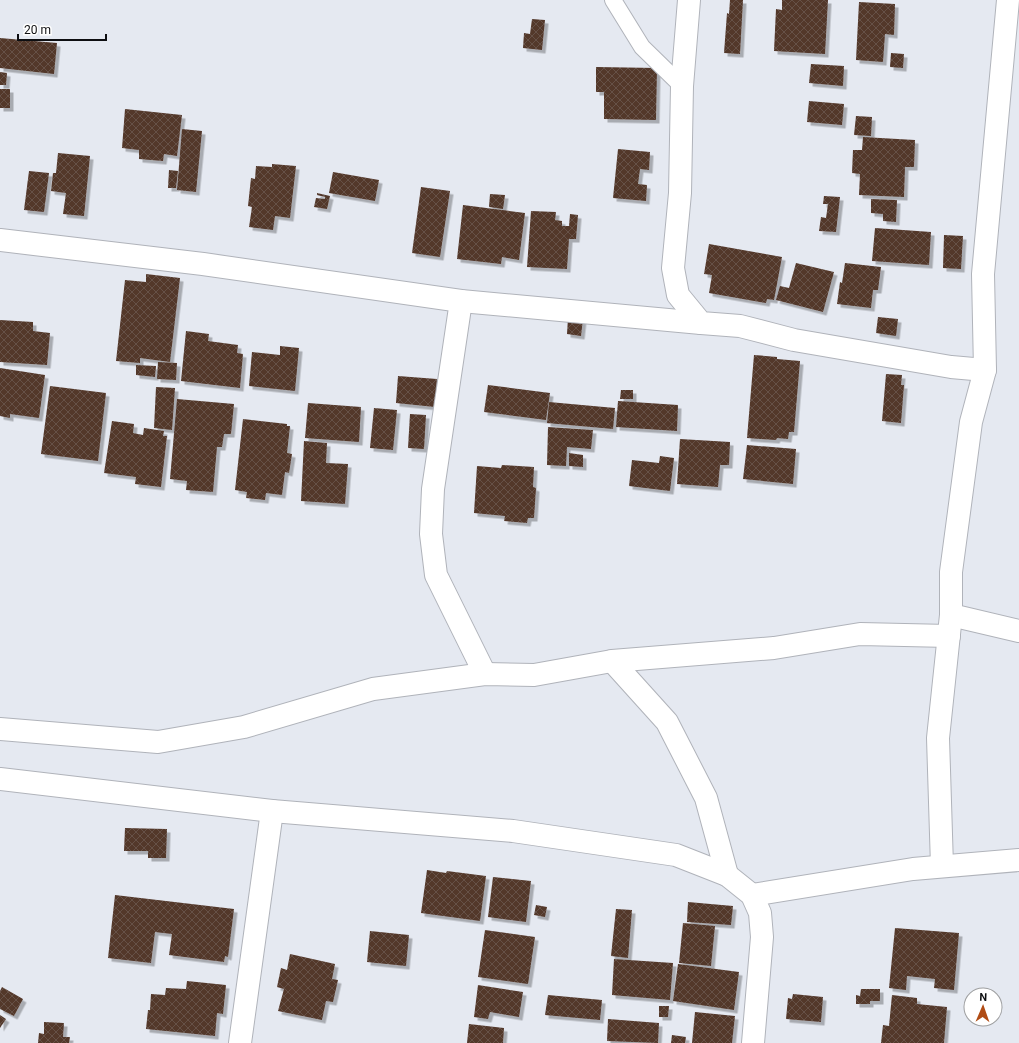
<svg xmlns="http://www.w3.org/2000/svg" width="1019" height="1043" font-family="Roboto,sans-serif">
  <defs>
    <pattern id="building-cross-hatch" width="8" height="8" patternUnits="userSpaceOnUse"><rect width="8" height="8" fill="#52372a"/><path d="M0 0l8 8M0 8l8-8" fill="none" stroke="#665146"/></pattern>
    <filter id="shadow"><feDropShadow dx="3.5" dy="3.5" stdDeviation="0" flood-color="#0004"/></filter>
  </defs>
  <rect width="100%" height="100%" fill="#e5e9f1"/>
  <g fill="url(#building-cross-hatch)" filter="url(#shadow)">
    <path d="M730 0H743L740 54 724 53 727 13 729 14Z"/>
    <path d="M782 0H828L825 54 774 51 776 9 782 10Z"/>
    <path d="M859 2 895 4 894 35 885 34 883 62 856 60Z"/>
    <path d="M532 19 545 20 542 50 523 48 524 33 530 34Z"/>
    <path d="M0 38 57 43 54 74 0 68Z"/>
    <path d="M891 53 904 54 903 68 890 67Z"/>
    <path d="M811 64 844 66 843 86 809 83Z"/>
    <path d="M596 67 657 68 656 120 604 119V92H596Z"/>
    <path d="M0 72 7 73 6 85H0Z"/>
    <rect x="0" y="89" width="10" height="19"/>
    <path d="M809 101 844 104 842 125 807 122Z"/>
    <path d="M125 109 182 115 177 156 164 154 163 161 139 159V150L122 148Z"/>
    <path d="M856 116 872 117 871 136 854 135Z"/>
    <path d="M182 129 202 131 196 192 177 190Z"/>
    <path d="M863 137 915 140 914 167H905L904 197 859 195 860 174 852 173 853 150H862Z"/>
    <path d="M618 149 650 152 649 170 640 169 638 184 647 185 646 201 613 198Z"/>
    <path d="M58 153 90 156 84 216 63 214 66 193 51 191 53 173H56Z"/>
    <path d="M272 164 296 166 290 218 275 216 273 230 249 227 252 207 248 206 251 178 255 179 256 166 272 167Z"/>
    <path d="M169 170 178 171 176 188H168Z"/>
    <path d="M29 171 49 173 44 212 24 210Z"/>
    <path d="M333 172 379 180 375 201 329 193Z"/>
    <path d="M421 187 450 191 440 257 412 253Z"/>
    <path d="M317 193 330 196 327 209 314 207 316 198 325 199V197L317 195Z"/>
    <path d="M490 194 505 195 503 209 489 207Z"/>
    <path d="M824 196 840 197 836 232 819 231 821 217 826 218 828 204H823Z"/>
    <path d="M871 199 897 200 896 222 883 221V214L871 213Z"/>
    <path d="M463 205 525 213 519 260 502 257 501 264 457 259Z"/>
    <path d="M531 211 556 212 555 220 562 221V226H569L570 214 578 215 576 239H569L567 269 527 267Z"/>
    <path d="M875 228 931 232 929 265 872 261Z"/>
    <path d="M944 235 963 236 961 269 943 268Z"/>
    <path d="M709 244 782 257 774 300 767 299 766 303 709 293 712 275 704 274Z"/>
    <path d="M796 263 834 272 823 312 776 300 780 286 789 288Z"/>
    <path d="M845 263 881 267 878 290H873L871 308 837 304 840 282 842 283Z"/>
    <path d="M146 274 180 278 170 362 140 358V363L116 361 125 280 146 282Z"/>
    <path d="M878 317 898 319 896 336 876 333Z"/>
    <path d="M568 318 583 319 581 336 567 334Z"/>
    <path d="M0 320 33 322V331L50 333 47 365 0 362Z"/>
    <path d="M186 331 209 334 208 341 238 345 237 353 243 354 240 388 181 381Z"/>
    <path d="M280 346 299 348 295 391 249 386 252 352 280 355Z"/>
    <path d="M754 355 777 357V359L800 361 794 432H789L788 439 777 438 776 440 747 438Z"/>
    <path d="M158 362 177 363 176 380 157 379Z"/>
    <path d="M136 365 156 366 155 377 136 375Z"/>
    <path d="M0 368 45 375 39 418 10 414V418L0 416Z"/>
    <path d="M886 374 902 375 901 385H904L901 423 882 421Z"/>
    <path d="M398 376 437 379 435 407 396 403Z"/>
    <path d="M488 385 550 393 546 420 484 412Z"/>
    <path d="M50 386 106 393 98 461 41 454Z"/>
    <path d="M156 387 175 388 172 430 154 428Z"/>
    <path d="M621 390H633V399H620Z"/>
    <path d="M177 399 234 404 231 434H224L222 447H217L213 492 186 490 187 481 170 479Z"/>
    <path d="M618 401 678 405 677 431 616 427Z"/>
    <path d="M549 402 615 408 613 429 547 423Z"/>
    <path d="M308 403 361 407 359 442 305 438Z"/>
    <path d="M374 408 397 410 393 450 370 448Z"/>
    <path d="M410 414 426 415 424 449 408 448Z"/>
    <path d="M243 419 287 424V426H290L287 453 292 454 289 473 285 472 282 495 266 493 265 500 246 498 247 492 235 490Z"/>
    <path d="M112 421 134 424 133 433 143 435 144 428 164 431 163 436H167L161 487 135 484 136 477 104 473Z"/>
    <path d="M548 427 593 430 591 449 567 447 566 466 547 465Z"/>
    <path d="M680 439 730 442 729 465H720L718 487 677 484Z"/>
    <path d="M304 441 327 443 326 463 348 464 345 504 301 501Z"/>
    <path d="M747 445 796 449 793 484 743 479Z"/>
    <path d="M569 453 583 455V467L569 466Z"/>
    <path d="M660 456 674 458 670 491 629 486 632 460 659 463Z"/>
    <path d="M502 465 534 467 533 487 536 488 534 518H528L527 523 504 521 505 516 474 513 477 466 501 468Z"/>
    <path d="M125 828 167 829 166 858H148V851H124Z"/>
    <path d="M427 870 446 873 447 871 486 876 480 921 421 913Z"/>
    <path d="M493 877 531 881 526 922 488 917Z"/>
    <path d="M115 895 234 909 228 957 225 956 224 962 169 955 172 934 155 932 151 963 108 958Z"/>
    <path d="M688 902 733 906 731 925 687 922Z"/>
    <path d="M536 905 547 907 545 917 534 915Z"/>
    <path d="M616 909 632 910 628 958 611 956Z"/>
    <path d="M683 923 715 926 711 966 679 963Z"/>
    <path d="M895 928 959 933 954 990 934 988 935 979 907 976 906 990 889 988Z"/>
    <path d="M485 930 535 937 528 984 478 977Z"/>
    <path d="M370 931 409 935 406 966 367 962Z"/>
    <path d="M290 954 335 964 332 979 338 980 333 1002 326 1001 322 1020 278 1011 284 989 277 987 281 968 287 970Z"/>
    <path d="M614 959 673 963 670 1000 612 995Z"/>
    <path d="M678 964 739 972 734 1010 673 1001Z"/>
    <path d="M187 981 226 985 223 1014 217 1013 215 1036 146 1029 148 1010H150L151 994 165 995 166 988 186 989Z"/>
    <path d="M478 985 523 992 519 1017 490 1012 488 1019 474 1017Z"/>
    <path d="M2 987 23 999 14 1016 0 1009V991Z"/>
    <path d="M861 989H880V1001H870V1004H856V995L860 996Z"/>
    <path d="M793 994 823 997 821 1022 786 1019 788 998 792 999Z"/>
    <path d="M548 995 602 1000 600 1020 545 1015Z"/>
    <path d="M892 995 917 998V1004L947 1007 944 1043H881L883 1025 889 1026Z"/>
    <path d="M659 1006H669L668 1017H659Z"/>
    <path d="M695 1012 735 1016 732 1043H692Z"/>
    <path d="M0 1015 6 1019 0 1028Z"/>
    <path d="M608 1019 659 1023 658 1043 607 1041Z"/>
    <path d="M44 1022 64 1023 63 1037H70L69 1043H38L39 1033 44 1034Z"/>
    <path d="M469 1024 504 1028 503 1043H467Z"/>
    <path d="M672 1035 686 1037 685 1043H671Z"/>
  </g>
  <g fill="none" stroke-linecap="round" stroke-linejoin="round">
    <g stroke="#b0b3ba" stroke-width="18">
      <path id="service" d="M613 0 642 47 682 86"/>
    </g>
    <g stroke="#b0b3ba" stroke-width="24">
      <g id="minor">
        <path d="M689 0 682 86 680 193 673 268 678 295 701 323 740 326 794 340 951 367 985 370"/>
        <path d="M0 240 203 264 461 301 701 323"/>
        <path d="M461 301 433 489 431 534 436 575 485 674"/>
        <path d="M951 615 1019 631"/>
        <path d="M612 661 667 722 706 798 727 875"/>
        <path d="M0 729 158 742 244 727 373 689 485 674 534 675 612 661 774 648 860 634 949 636"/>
        <path d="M0 779 272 811 513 831 676 855 727 875 752 895 760 913 762 937 753 1043"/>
        <path d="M942 866 938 738 951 615V572L971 422 985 370 983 274 1008 0"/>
        <path d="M752 895 913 869 1019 860"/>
        <path d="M240 1043 272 811"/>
      </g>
    </g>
    <use href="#service" stroke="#fff" stroke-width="16"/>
    <use href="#minor" stroke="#fff" stroke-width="22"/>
  </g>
  <g transform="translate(983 1007) rotate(2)"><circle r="19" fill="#ffffff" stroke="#9e9fa0"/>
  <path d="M0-3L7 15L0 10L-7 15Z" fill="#b04c15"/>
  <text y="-6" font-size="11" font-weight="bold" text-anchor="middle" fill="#0d0e11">N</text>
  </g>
  <path d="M18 34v6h88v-6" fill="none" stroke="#0d0e11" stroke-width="2"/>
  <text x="24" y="34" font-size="12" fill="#0d0e11" stroke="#ffffff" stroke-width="3" paint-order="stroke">20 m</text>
</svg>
